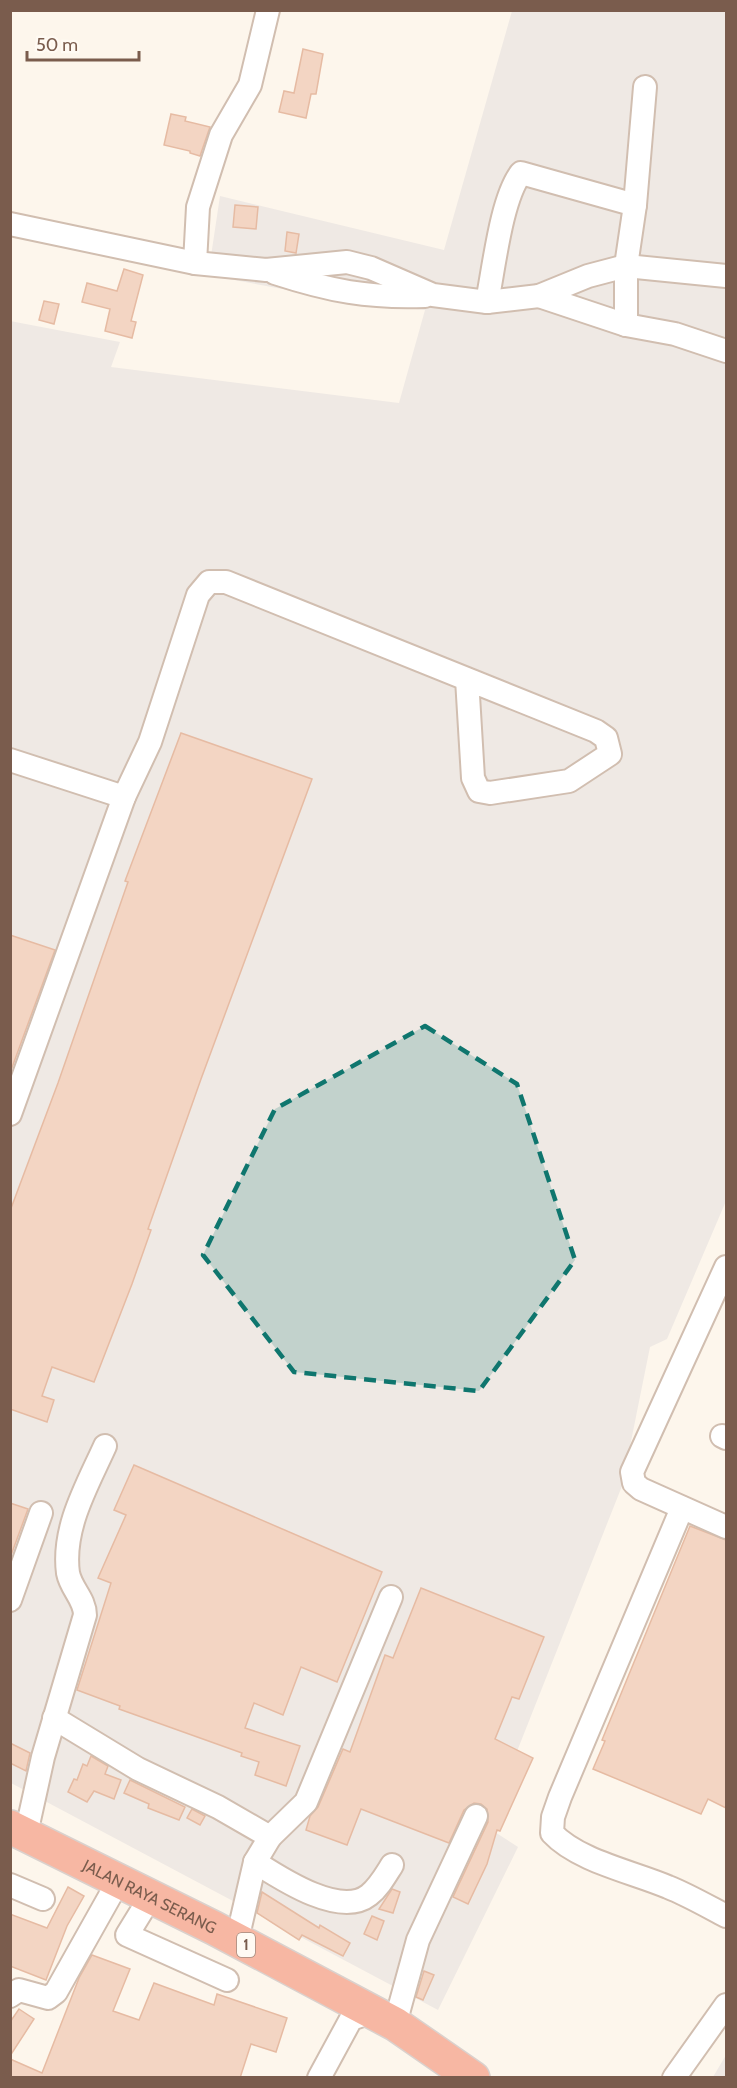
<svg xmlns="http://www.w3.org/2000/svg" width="737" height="2088" font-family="Cabin,sans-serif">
  <rect width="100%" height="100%" fill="#fdf6ec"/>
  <g fill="#efe9e4">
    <path d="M512 11H726V1201L667 1339 650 1347 622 1486 487 1827 518 1847 438 2010 11 1783 10 321 120 342 111 367 399 403 425 310 358 303 180 270 211 256 220 196 444 250Z"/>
    <path d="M726 2055V2077H713Z"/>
  </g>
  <g fill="#f3d5c3" stroke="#e6bba3" stroke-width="1.5">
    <path d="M303 49 323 54 316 94H311L306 118 279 112 284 91 294 93Z"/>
    <path d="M171 114 186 117 185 121 210 127 200 156 190 153V151L164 145Z"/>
    <path d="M235 205 258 207 256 229 233 227Z"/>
    <path d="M287 232 299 234 296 253 285 251Z"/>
    <path d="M124 269 143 275 131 321 136 322 132 338 105 331 110 309 82 302 87 283 117 291Z"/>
    <path d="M44 301 59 304 54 324 39 320Z"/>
    <path d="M181 733 312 779 201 1079 148 1229 151 1230 132 1284 94 1382 52 1367 42 1396 54 1400 47 1422 10 1409V1211L58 1083 128 882 125 881Z"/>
    <path d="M10 935 55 950 10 1073Z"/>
    <path d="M134 1465 382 1572 337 1682 301 1667 283 1715 254 1703 245 1728 300 1746 286 1786 255 1775 259 1762 241 1756 242 1753 119 1709 120 1706 77 1690 111 1583 98 1578 126 1515 114 1510Z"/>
    <path d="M10 1503 28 1509 10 1558Z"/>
    <path d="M690 1526 726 1540V1808L708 1799 701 1814 593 1769 605 1741 602 1740Z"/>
    <path d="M421 1588 544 1637 519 1699 512 1697 495 1739 533 1758 500 1831 497 1830 487 1864 468 1904 453 1897 488 1822 487 1809 481 1804 474 1803 464 1810 449 1843 361 1809 347 1845 306 1830 310 1816 318 1807 343 1749 350 1752 385 1655 393 1658Z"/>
    <path d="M10 1743 30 1753 26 1771 10 1763Z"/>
    <path d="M91 1756 108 1766 105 1774 121 1780 114 1799 94 1791 87 1802 68 1792 74 1779 77 1780 83 1764 87 1766Z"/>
    <path d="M130 1780 185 1807 179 1820 148 1808 149 1804 124 1793Z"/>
    <path d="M192 1809 205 1816 200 1825 187 1818Z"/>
    <path d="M68 1887 84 1896 67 1926 46 1980 10 1966V1914L47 1928Z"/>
    <path d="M392 1889 400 1892 393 1913 379 1909Z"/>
    <path d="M262 1892 319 1928 320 1925 350 1943 343 1956 302 1935 299 1940 257 1913Z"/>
    <path d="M372 1916 384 1921 377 1940 364 1934Z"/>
    <path d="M92 1955 130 1969 113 2011 139 2020 154 1983 214 2005 217 1994 287 2018 276 2052 251 2044 240 2078H10V2059L42 2073 79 1978Z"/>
    <path d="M424 1971 434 1975 423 2000 416 1997Z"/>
    <path d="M19 2009 34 2019 10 2056V2022Z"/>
  </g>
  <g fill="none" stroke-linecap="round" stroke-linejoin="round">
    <g stroke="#d1beb0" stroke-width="26">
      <g id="minor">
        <path d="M635 205 645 87"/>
        <path d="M10 224 195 263 266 270 347 262 371 268 433 295 487 302 539 296 588 276 626 266 726 276"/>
        <path d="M195 263 198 207 221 135 250 85 268 10"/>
        <path d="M275 273C330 291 368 298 425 296"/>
        <path d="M539 296 626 325 675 334 726 351"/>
        <path d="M487 302C494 268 501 199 521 173L635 205 626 266V325"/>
        <path d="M10 760 124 797"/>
        <path d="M10 1114 124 797 150 742 198 595 209 582H226L596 731 606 738 610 754 569 781 490 793 479 791 473 778 467 679"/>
        <path d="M726 1267 632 1472 634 1483 641 1489 726 1527"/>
        <path d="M722 1436 726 1438"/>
        <path d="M682 1508 560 1797 553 1817 552 1833C578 1861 633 1872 668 1887 688 1895 707 1906 726 1916"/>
        <path d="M10 1600 41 1513"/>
        <path d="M54 1718 138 1769 218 1807 270 1837 255 1862 237 1940"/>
        <path d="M26 1834 43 1757 85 1615C85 1599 71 1589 68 1573 62 1528 87 1486 105 1446"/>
        <path d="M270 1837 306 1802 391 1597"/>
        <path d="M255 1862C280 1878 340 1918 369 1895 379 1887 385 1876 392 1865"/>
        <path d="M10 1885 43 1899"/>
        <path d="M151 1896 127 1935 227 1980"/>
        <path d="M10 1996 19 1990 48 1998 56 1992 119 1880"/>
        <path d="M395 2024 418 1940 476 1816"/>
        <path d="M319 2078 351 2019 371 2012"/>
        <path d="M674 2078 726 2005"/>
      </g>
    </g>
    <g stroke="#dad1cd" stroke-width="36">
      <g id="highway">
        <path id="s1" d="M10 1827 214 1928 395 2024 473 2078"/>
      </g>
    </g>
    <use href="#minor" stroke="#fff" stroke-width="22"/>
    <use href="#highway" stroke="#f7b7a3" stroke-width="33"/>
  </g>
  <path fill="#0f766e" fill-opacity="0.2" stroke="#0f766e" stroke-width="4.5" stroke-dasharray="12 8" stroke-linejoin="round" d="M425 1026 517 1084 575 1260 479 1391 294 1372 203 1255 275 1109Z"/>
  <g text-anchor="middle" stroke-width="4.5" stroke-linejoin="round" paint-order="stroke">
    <rect fill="#fffaf3" stroke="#a28b7f" stroke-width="1.5" x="237" y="1933" width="18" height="24" rx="4.5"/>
    <g font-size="15" font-weight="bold" fill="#7a5c4d">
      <text x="246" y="1950">1</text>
    </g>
    <g font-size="16" fill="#7a5c4d" stroke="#fffaf3">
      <text dy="6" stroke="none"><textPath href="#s1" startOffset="156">JALAN RAYA SERANG</textPath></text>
    </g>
  </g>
  <rect width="737" height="2088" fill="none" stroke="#7a5c4d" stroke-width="24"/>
  <path d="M27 51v9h112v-9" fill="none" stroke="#7a5c4d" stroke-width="3"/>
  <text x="36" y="51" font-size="18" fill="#7a5c4d" stroke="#fffaf3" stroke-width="4.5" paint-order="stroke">50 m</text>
</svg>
